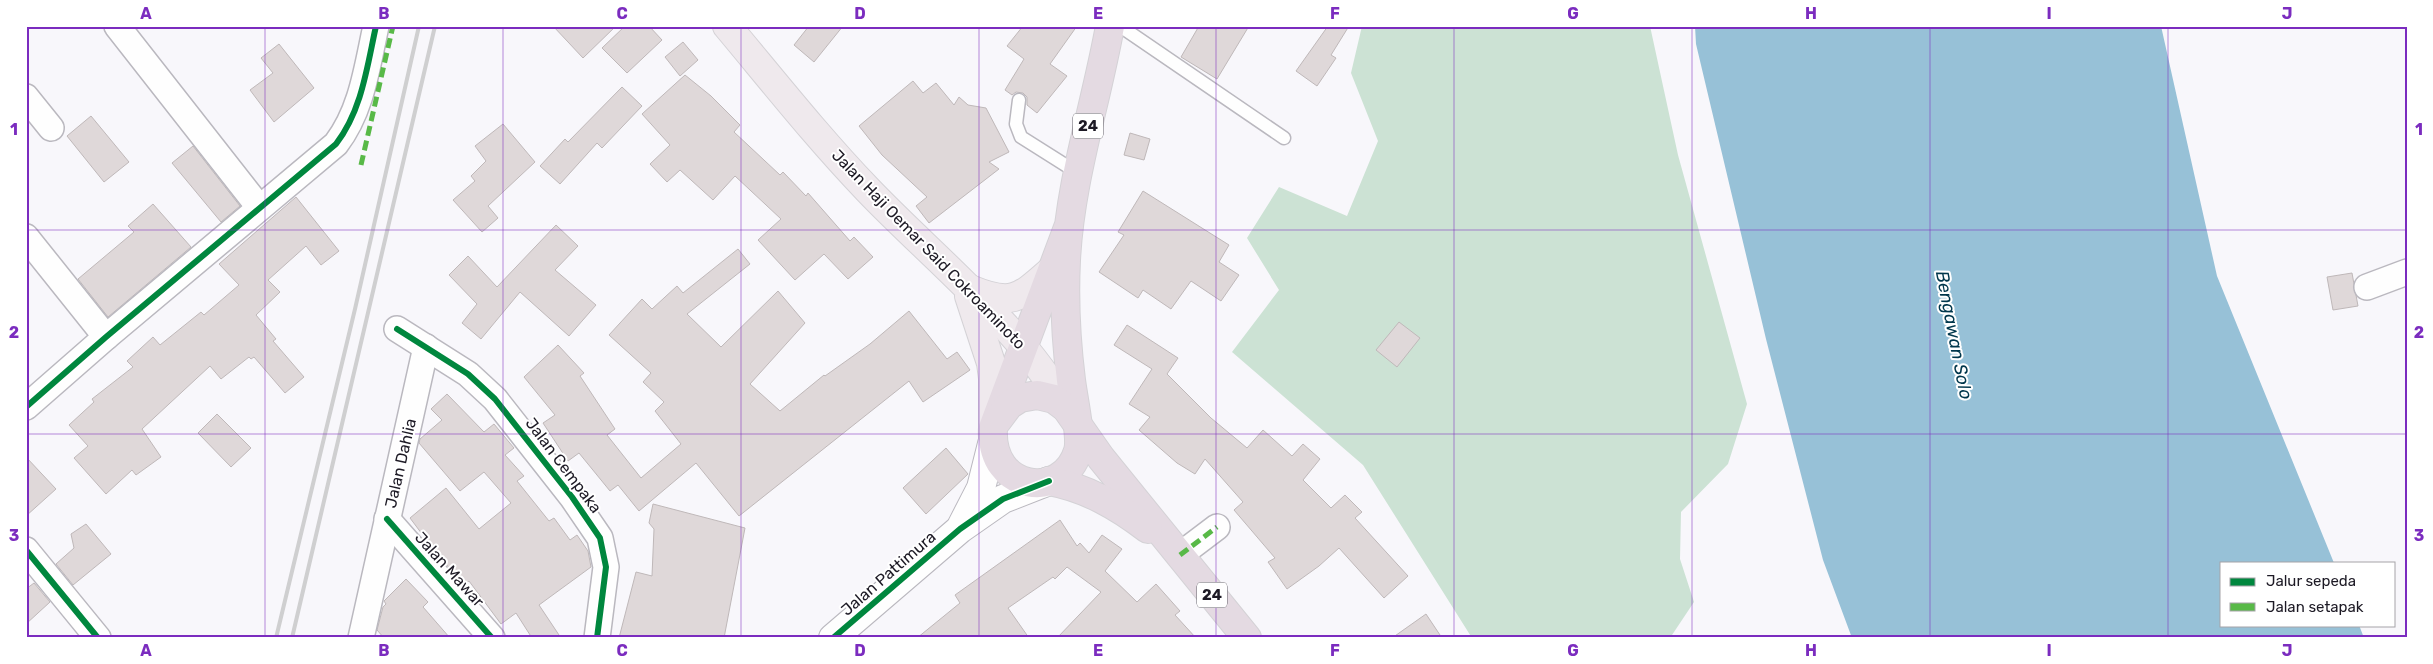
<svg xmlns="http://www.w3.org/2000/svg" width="2433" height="664" font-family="Rubik,sans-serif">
  <rect width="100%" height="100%" fill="#f8f7fb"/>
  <path fill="#cce2d4" d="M1362 26H1650L1678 155 1747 404 1728 464 1681 512 1680 559 1694 602 1670 638H1472L1363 465 1232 352 1279 290 1247 238 1279 187 1347 216 1378 141 1351 73Z"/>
  <path fill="#97c1d7" d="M1695 26H2161L2217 276 2334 563H2222V625H2359L2364 638H1852L1823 560 1766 339 1696 44Z"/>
  <g fill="#dfd8d9" stroke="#bfb8b9">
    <path d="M553 26H616L583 58Z"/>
    <path d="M625 26H649L662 40 627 73 602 48Z"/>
    <path d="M809 26H843L814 62 794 45Z"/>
    <path d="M1023 26H1077L1050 64 1067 76 1037 113 1027 105V97L1023 93 1016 92 1012 95 1005 90 1024 59 1007 46Z"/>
    <path d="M1199 26H1249L1217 79 1181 57Z"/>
    <path d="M1328 26H1349L1331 55 1336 58 1317 86 1296 71Z"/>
    <path d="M683 42 698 60 680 76 665 57Z"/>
    <path d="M279 44 314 88 274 122 250 90 273 73 261 58Z"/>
    <path d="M685 75 711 96 740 125 734 132 780 175 783 172 806 196 808 193 850 241 854 237 873 257 848 279 824 254 795 280 758 240 781 219 735 176 713 200 680 170 667 182 650 164 670 145 642 114Z"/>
    <path d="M913 81 923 93 936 83 954 105 959 97 968 105 986 108 1009 152 989 162 999 169 929 223 916 206 927 197 882 155 859 126Z"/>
    <path d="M622 87 642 106 602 148 597 143 560 184 540 166 565 139 568 142Z"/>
    <path d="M91 116 129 162 104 182 67 136Z"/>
    <path d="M503 124 535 162 488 206 498 218 482 232 453 200 475 181 471 176 486 161 475 146Z"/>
    <path d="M1130 133 1150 139 1144 160 1124 155Z"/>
    <path d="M193 146 240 206 221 222 172 163Z"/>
    <path d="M1143 191 1229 245 1219 262 1239 275 1221 301 1191 281 1171 309 1143 290 1138 298 1099 272 1124 235 1118 232Z"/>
    <path d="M296 197 339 251 321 265 306 246 268 280 280 292 256 315 276 339 273 341 304 377 285 393 254 357 251 359 249 357 221 379 210 366 142 429 161 457 136 475 132 470 106 494 74 458 88 446 69 425 94 402 92 399 133 367 127 361 153 337 160 345 201 312 204 315 239 285 219 264Z"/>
    <path d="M153 204 191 247 108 317 78 279 134 232 128 226Z"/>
    <path d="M556 225 578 246 555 270 596 305 569 336 520 292 481 339 462 323 477 304 449 275 468 256 497 287Z"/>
    <path d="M738 249 750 264 687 314 721 347 778 291 805 323 750 384 780 411 824 375 825 376 870 344 909 311 947 359 957 352 970 370 923 402 909 381 739 516 696 463 639 511 618 485 610 491 579 453 568 461 543 423 555 415 524 377 558 345 584 373 580 376 615 429 607 435 641 478 681 444 655 411 664 402 643 382 651 373 609 335 642 299 652 309 677 286 683 293Z"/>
    <path d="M2352 273 2358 306 2333 310 2327 277Z"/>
    <path d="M1399 322 1420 338 1397 367 1376 350Z"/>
    <path d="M1127 325 1178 358 1167 374 1211 418 1247 448 1263 430 1292 456 1303 444 1320 459 1303 480 1331 508 1345 495 1362 512 1355 518 1408 576 1384 598 1339 548 1319 566 1287 589 1268 562 1275 558 1234 510 1243 502 1205 459 1195 474 1177 463 1139 430 1150 417 1129 404 1152 369 1114 345Z"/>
    <path d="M447 394 484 432 494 424 514 448 505 455 524 476 517 481 549 521 554 518 570 540 577 535 588 551 591 567 539 605 561 638H532L516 613 501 624 469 581 464 585 434 550 410 518 446 488 479 529 511 503 484 472 460 491 419 443 420 439 442 420 431 409Z"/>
    <path d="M217 414 251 448 231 467 198 433Z"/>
    <path d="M946 448 968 474 926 514 903 488Z"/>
    <path d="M26 457 56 489 26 516Z"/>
    <path d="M653 504 745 528 724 638H619L636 572 652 576 654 529 649 523Z"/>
    <path d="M1060 520 1077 546 1080 543 1089 553 1102 535 1122 549 1105 571 1137 602 1156 584 1180 611 1175 615 1196 638H1057L1101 592 1067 567 1055 579 1053 577 1008 608 1029 638H917L960 603 955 595Z"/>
    <path d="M86 524 111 554 73 585 56 564 74 548 71 534Z"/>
    <path d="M406 579 428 602 423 607 450 638H384L377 630 383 607 386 604 384 601Z"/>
    <path d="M34 583 50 602 26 624V589Z"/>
    <path d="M1426 614 1442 638H1392Z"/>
  </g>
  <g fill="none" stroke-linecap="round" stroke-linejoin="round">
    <g stroke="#bab8bf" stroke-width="15">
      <g id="lane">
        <path d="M1120 26 1284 138"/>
        <path d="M1019 100 1016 124 1021 137 1078 173"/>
      </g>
    </g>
    <g stroke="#bab8bf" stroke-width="28">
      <g id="street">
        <path d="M117 26 259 207"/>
        <path d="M26 97 51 128"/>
        <path d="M26 237 106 337"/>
        <path d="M2367 287 2407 272"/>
        <path d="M397 329 468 374 495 399 572 497 600 538 606 567 597 638"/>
        <path d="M26 407 106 337 336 144C362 110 367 67 376 26"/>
        <path d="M387 519 492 638"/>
        <path d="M26 550 98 638"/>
        <path d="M1180 555 1217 527"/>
        <path d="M361 638 426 347"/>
      </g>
    </g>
    <g stroke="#bab8bf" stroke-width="30">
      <g id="secondary">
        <path d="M962 525 981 488 992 444"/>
        <path d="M833 638 960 529 1003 499 1049 481"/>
      </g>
    </g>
    <g stroke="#d4d2d6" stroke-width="30">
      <g id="primary">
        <path d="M727 26C773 81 818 138 868 190 933 258 1020 326 1066 408"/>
        <path d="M970 289C1013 307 1020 298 1053 269"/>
        <path d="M969 296 991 363 993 378V424"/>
      </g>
    </g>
    <g stroke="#d4d2d6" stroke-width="30">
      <g id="highway">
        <path d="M1069 225 993 428C989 492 1063 501 1078 451 1082 437 1073 397 1071 380 1066 340 1064 300 1066 260 1070 180 1096 104 1110 26"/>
        <path d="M997 421 1009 405 1020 398 1037 395 1054 399 1066 408 1101 458 1247 638"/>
        <path d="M1049 481C1087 488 1118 506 1148 529"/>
      </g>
    </g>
    <use href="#lane" stroke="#fefefe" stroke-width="12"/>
    <use href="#street" stroke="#fefefe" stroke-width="25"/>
    <use href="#secondary" stroke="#fefefe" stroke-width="28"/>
    <use href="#primary" stroke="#efe9ed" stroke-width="28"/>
    <use href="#highway" stroke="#e4dae2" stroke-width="28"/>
    <g stroke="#cfcfd0" stroke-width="4">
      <path d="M276 638 355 309 419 26"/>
      <path d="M292 638 435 26"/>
    </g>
    <g stroke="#58b947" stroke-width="5" stroke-dasharray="10 5" stroke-linecap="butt">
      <path d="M361 165 393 26"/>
      <path d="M1180 555 1217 527"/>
    </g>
    <g stroke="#fff" stroke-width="9">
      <g id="cycleway">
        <path d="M397 329 468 374 495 399 572 497 600 538 606 567 597 638"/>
        <path d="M26 407 106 337 336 144C362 110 367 67 376 26"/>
        <path d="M387 519 492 638"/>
        <path d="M26 550 98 638"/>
        <path d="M833 638 960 529 1003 499 1049 481"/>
      </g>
    </g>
    <use href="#cycleway" stroke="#00873e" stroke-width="6"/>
  </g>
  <path fill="none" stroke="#7b2cbf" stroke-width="1" stroke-opacity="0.55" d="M265 26V638M503 26V638M741 26V638M979 26V638M1216 26V638M1454 26V638M1692 26V638M1930 26V638M2168 26V638M26 230H2407M26 434H2407"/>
  <g text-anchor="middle" stroke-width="4" stroke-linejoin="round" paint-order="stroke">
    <g fill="#fff" stroke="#615f66" stroke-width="1">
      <rect x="1073" y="113.5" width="30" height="25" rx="4"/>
      <rect x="1197" y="582.5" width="30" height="25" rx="4"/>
    </g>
    <g font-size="15" font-weight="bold" fill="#1d1a25">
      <text x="1088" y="131">24</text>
      <text x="1212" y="600">24</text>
    </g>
    <g font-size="16" fill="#1d1a25" stroke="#fff">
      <text transform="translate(929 249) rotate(46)" y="6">Jalan Haji Oemar Said Cokroaminoto</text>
      <text transform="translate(400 463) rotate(-77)" y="6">Jalan Dahlia</text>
      <text transform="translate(564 465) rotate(53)" y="6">Jalan Cempaka</text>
      <text transform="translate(450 569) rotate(48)" y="6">Jalan Mawar</text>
      <text transform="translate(888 573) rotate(-41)" y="6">Jalan Pattimura</text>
    </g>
    <g font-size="18" font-style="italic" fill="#00374c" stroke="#fff">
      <text transform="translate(1954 335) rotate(79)" y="6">Bengawan Solo</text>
    </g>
  </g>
  <rect width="2433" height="664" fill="none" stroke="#ffffff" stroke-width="55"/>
  <rect x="2220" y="562" width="175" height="65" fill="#ffffff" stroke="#a5a3a8"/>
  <rect x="2230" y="578" width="25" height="8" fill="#00873e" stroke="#a5a3a8"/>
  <text x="2266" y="586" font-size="15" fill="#1d1a25">Jalur sepeda</text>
  <rect x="2230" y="603" width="25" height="8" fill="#58b947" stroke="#a5a3a8"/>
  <text x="2266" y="612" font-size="15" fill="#1d1a25">Jalan setapak</text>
  <rect x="28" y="28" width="2378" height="608" fill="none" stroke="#7b2cbf" stroke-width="2"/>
  <g font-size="16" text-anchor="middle" font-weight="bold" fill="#7b2cbf">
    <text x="146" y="19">A</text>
    <text x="384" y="19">B</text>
    <text x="622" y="19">C</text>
    <text x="860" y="19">D</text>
    <text x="1098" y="19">E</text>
    <text x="1335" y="19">F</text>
    <text x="1573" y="19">G</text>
    <text x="1811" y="19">H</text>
    <text x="2049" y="19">I</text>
    <text x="2287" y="19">J</text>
    <text x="14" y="135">1</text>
    <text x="2419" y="135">1</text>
    <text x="14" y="338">2</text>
    <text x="2419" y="338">2</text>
    <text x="14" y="541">3</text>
    <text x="2419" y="541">3</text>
    <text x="146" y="656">A</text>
    <text x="384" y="656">B</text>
    <text x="622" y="656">C</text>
    <text x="860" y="656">D</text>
    <text x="1098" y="656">E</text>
    <text x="1335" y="656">F</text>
    <text x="1573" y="656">G</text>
    <text x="1811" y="656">H</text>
    <text x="2049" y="656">I</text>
    <text x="2287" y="656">J</text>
  </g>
</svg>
